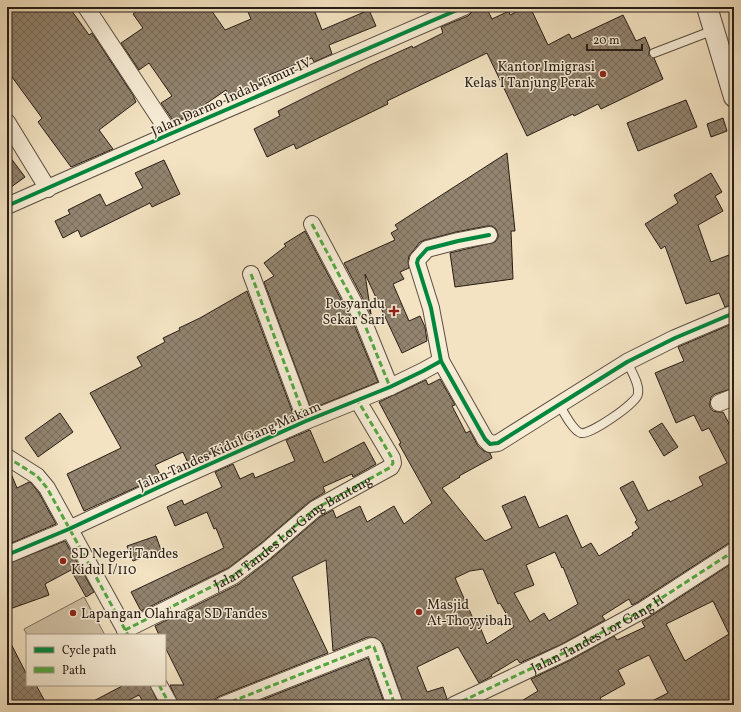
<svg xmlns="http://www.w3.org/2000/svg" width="741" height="712" font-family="Vollkorn,serif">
  <defs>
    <pattern id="building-cross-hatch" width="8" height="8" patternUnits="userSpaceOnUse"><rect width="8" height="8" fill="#92846f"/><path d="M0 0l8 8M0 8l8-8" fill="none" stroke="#776b5a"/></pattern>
  </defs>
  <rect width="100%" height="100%" fill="#f3e3c2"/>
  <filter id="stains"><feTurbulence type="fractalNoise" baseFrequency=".005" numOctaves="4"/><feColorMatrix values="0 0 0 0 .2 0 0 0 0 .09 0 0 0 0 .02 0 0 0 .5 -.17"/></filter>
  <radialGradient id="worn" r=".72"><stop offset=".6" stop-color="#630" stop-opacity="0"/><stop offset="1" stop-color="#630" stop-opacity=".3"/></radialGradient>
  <path fill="#d0c1a5" stroke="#7c6f5e" d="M84 597 105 635H27L24 629Z"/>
  <g fill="url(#building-cross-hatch)" stroke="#281d16" fill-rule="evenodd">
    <path d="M17 7H69L89 35 92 33 133 95 136 102 99 130 113 149 71 167 38 122 42 118 12 77 7 81V14Z"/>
    <path d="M143 7H209L225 30 251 19 246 7H313L322 30 369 10 376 26 329 45 332 54 314 62 312 58 269 75 271 80 229 98 226 90 188 116 174 122 161 103 172 96 149 63 139 70 121 43 143 28 133 14Z"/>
    <path d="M473 7H486L492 19 509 11 510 15 526 7H530L548 45 569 34 572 39 623 15 636 41 645 37 650 49 649 52V55L654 58 663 79 601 109 598 104 574 116 573 114 527 136 487 53 387 101 388 104 296 149 294 144 267 157 254 129 280 116 278 111 370 65 412 46 413 48 443 33 441 27 468 16 472 12Z"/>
    <path d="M686 100 697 127 638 151 627 123Z"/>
    <path d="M723 118 727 131 711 137 707 124Z"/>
    <path d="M7 153 25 177 7 190Z"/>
    <path d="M507 153 515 231H511L513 279 455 287 450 253 495 242 498 238V234L496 229 492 226H487L456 232 425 240 420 242 409 256 408 261 409 268 400 272 404 279 393 284 409 321 420 316 425 327 427 341 402 353 365 274 371 314 344 263 395 240 391 233 398 229 395 225Z"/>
    <path d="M164 160 180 194 152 207 150 203 81 237 78 230 63 238 55 221 70 214 68 210 100 194 106 206 143 188 135 173Z"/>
    <path d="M711 173 722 192 715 196 723 211 698 225 711 262 734 253V304L725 307 719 293 686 304 665 246 661 249 645 224 678 203 674 195Z"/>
    <path d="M305 231 353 322 378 382 311 409 264 282 274 276 264 263 286 246 284 244Z"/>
    <path d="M247 291 294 416 188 463 183 452 155 465 161 476 84 511 67 474 121 448 90 393 142 366 137 357 165 342 163 338 180 330 179 328 200 318Z"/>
    <path d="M734 323V388L715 394 711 397 710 402V407L713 411 718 412H723L734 433V542L729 543 638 602 632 605 629 599 602 616 605 620 562 644 520 663 517 659 491 675 492 676 479 683 458 647 417 667 427 692 443 687 447 699 445 705H404L383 644 376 638 368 637 333 651 326 560 292 577 328 653 220 696 215 699 214 705H179L170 685H184L165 647V635H159L155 626 239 584 272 558 320 517 333 510 336 518 360 506 367 522 394 506 404 524 432 503 399 444 401 443 379 402 426 380 428 385 440 379 455 405 452 406 466 433 470 431 478 446 484 451 490 453 492 458 459 476 460 477 442 488 485 541 512 528 502 506 525 496 539 528 567 515 582 548 591 543 599 556 633 535 632 533 639 528 635 522 637 520 620 488 633 481 648 511 669 500 670 502 703 485 699 477 727 463 709 428 702 431 694 415 676 423 655 373 684 361 678 347ZM555 552 562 568 563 567 578 604 549 621 544 613 530 622 514 593 534 585 526 565ZM483 569 498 604 500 603 514 627 487 644 478 622 475 623 455 578 470 571Z"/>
    <path d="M60 413 73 432 38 457 25 438Z"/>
    <path d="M662 423 678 447 664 456 649 431Z"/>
    <path d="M310 430 324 463 364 442 376 464 353 477 352 474 323 487 325 492 309 502 260 544 228 568 141 611 131 592 224 548 216 528 214 529 207 512 175 526 167 507 182 500 184 505 222 487 215 472 233 464 240 479 253 473 255 478 295 461 286 440Z"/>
    <path d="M7 468 9 469 17 488 29 482 31 483 39 493 56 524 7 545Z"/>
    <path d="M156 536 161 550 133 561 127 546Z"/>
    <path d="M65 541 94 592 86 597 71 570 45 584 49 595 7 610V564Z"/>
    <path d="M734 562V705H644L668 693 649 655 618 670 625 684 600 698 604 705H515L538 691 531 679 571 660 614 636 617 640 645 627 642 622ZM713 601 729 634 685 661 666 624Z"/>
    <path d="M7 636 27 675V685H36L47 705H7Z"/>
    <path d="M368 658 385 705H249Z"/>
    <path d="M124 685H150L159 705H145L139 695 119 705H86Z"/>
  </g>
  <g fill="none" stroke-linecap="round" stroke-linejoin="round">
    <g stroke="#5b4e41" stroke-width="10">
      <g id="service">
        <path d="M654 53 714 30"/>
        <path d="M559 404C563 411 573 431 581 433 590 435 637 403 638 394 640 384 631 371 627 362"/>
      </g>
    </g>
    <g stroke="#5b4e41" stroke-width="18">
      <g id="minor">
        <path d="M86 7 170 134"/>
        <path d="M7 122 48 189"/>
        <path d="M7 206 170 134 464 7"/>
        <path d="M312 224 362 318 390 387"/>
        <path d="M489 235 458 241 427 249 418 259 417 263 431 308 441 361 485 439 490 444 498 443 627 362 675 338 734 313"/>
        <path d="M251 274 306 421"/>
        <path d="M719 403 734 397"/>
        <path d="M7 457 37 476 47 488 128 635"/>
        <path d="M7 555 69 529 172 481 306 421 390 387 423 371 441 361"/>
        <path id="s1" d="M125 630 233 576 266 551 315 509 391 467 393 463 392 458 358 401"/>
        <path d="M159 685 170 705"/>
        <path d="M223 705 372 646 374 647 395 705"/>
        <path id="s2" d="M454 705 566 652 643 610 734 551"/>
      </g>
    </g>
    <g stroke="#5b4e41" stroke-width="22">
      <path id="tertiary" d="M707 7 734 97"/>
    </g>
    <use href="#service" stroke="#f7edd7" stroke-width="8"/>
    <use href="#minor" stroke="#f7edd7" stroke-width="16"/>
    <use href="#tertiary" stroke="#f7edd7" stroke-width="20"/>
    <g stroke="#53a942" stroke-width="3" stroke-dasharray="6 3" stroke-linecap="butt">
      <path d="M312 224 362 318 390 387"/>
      <path d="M251 274 306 421"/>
      <path d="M7 457 37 476 47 488 128 635"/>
      <path d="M125 630 233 576 266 551 315 509 391 467 393 463 392 458 358 401"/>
      <path d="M159 685 170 705"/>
      <path d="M223 705 372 646 374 647 395 705"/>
      <path d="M454 705 566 652 643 610 734 551"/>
    </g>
    <g stroke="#f7edd7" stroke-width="6">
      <g id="cycleway">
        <path d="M7 206 170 134 464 7"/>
        <path d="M489 235 458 241 427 249 418 259 417 263 431 308 441 361 485 439 490 444 498 443 627 362 675 338 734 313"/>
        <path d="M7 555 69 529 172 481 306 421 390 387 423 371 441 361"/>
      </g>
    </g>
    <use href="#cycleway" stroke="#00873e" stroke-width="4"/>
  </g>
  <g fill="#8f2418" stroke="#f7edd7" stroke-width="1.5">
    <circle cx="603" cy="74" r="4"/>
    <path d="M392 305h4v4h4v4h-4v4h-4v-4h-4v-4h4z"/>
    <circle cx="63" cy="561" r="4"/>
    <circle cx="419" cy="612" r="4"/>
    <circle cx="73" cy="613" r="4"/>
  </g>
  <g text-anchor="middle" stroke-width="3" stroke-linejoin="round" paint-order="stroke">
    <g font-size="14" fill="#281d16" stroke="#f7edd7" text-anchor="start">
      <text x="595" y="71" text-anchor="end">Kantor Imigrasi<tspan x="595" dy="16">Kelas I Tanjung Perak</tspan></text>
      <text x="385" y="308" text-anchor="end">Posyandu<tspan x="385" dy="16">Sekar Sari</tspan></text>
      <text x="71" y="558">SD Negeri Tandes<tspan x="71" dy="16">Kidul I/110</tspan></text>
      <text x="427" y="609">Masjid<tspan x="427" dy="16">At-Thoyyibah</tspan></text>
      <text x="81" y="618">Lapangan Olahraga SD Tandes</text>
    </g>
    <g font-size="14" fill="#281d16" stroke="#f7edd7">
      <text transform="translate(231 96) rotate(-24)" y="5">Jalan Darmo Indah Timur IV</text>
      <text transform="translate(229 445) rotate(-24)" y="5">Jalan Tandes Kidul Gang Makam</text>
      <text dy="5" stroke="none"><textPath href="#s1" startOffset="195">Jalan Tandes Lor Gang Banteng</textPath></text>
      <text dy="5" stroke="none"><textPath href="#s2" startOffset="160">Jalan Tandes Lor Gang II</textPath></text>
    </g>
  </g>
  <rect width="741" height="712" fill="none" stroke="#f3e3c2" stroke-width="24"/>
  <rect x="8" y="8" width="725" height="696" fill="none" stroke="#281d16" stroke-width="2"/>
  <rect x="12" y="12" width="717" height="688" fill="none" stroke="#281d16"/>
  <rect x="26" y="634" width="140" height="52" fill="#f7edd7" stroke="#a49a8a"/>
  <rect x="34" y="647" width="20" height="6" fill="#00873e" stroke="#a49a8a"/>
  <text x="62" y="654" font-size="12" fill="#281d16">Cycle path</text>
  <rect x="34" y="667" width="20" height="6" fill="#53a942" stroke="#a49a8a"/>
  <text x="62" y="674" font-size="12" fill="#281d16">Path</text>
  <path d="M587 44v6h55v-6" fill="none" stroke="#281d16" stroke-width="2"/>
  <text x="593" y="44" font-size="12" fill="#281d16" stroke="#f7edd7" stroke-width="3" paint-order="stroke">20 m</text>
  <rect width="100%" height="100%" filter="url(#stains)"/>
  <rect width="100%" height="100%" fill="url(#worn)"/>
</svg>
